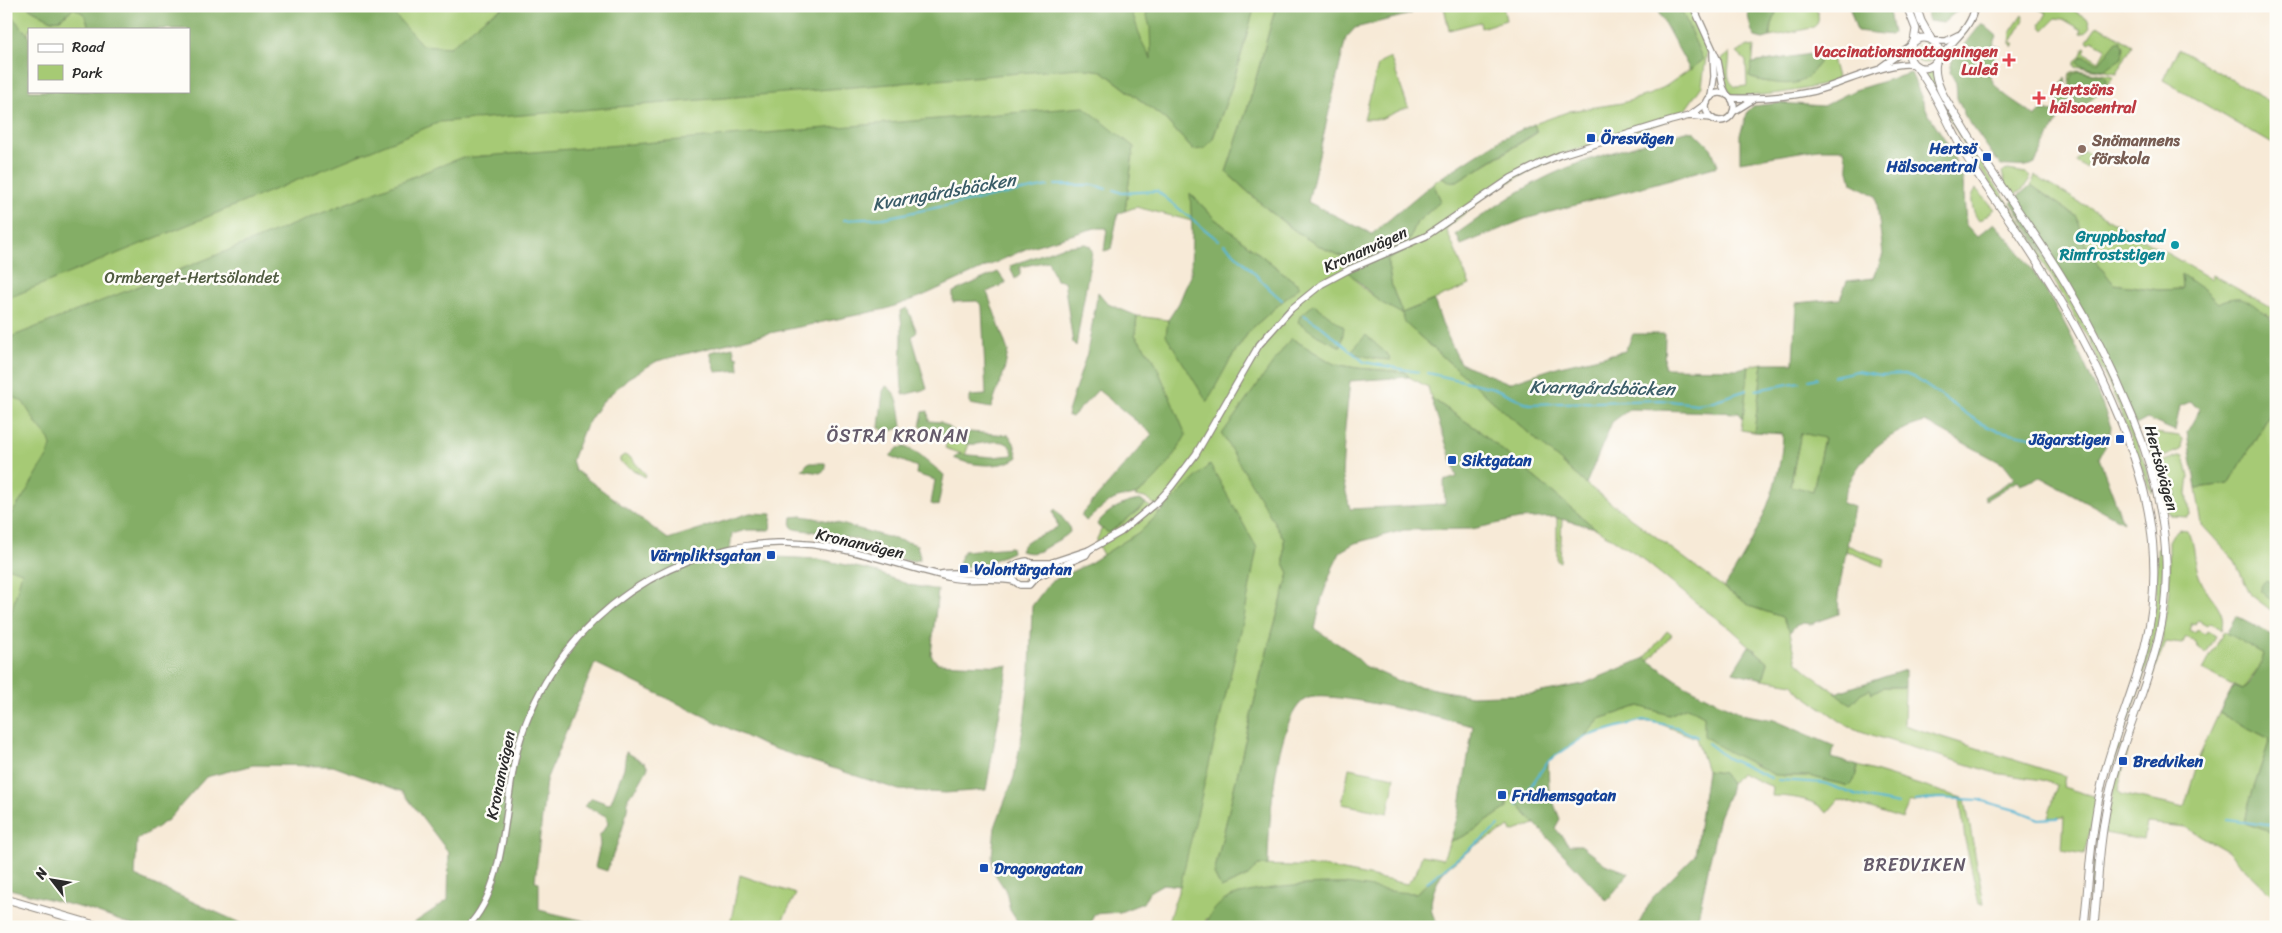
<svg xmlns="http://www.w3.org/2000/svg" width="2282" height="933" font-family="Sriracha,sans-serif">
  <rect width="100%" height="100%" fill="#fdfcf7"/>
  <filter id="ink" filterUnits="userSpaceOnUse"><feTurbulence type="fractalNoise" baseFrequency=".02" numOctaves="2"/><feDisplacementMap in="SourceGraphic" scale="10" xChannelSelector="R" yChannelSelector="G"/><feConvolveMatrix kernelMatrix="1 2 1 2 8 2 1 2 1" color-interpolation-filters="sRGB"/></filter>
  <filter id="wash" filterUnits="userSpaceOnUse"><feTurbulence type="fractalNoise" baseFrequency=".0096" numOctaves="4" result="noise"/><feDisplacementMap in="SourceGraphic" scale="20" xChannelSelector="R" yChannelSelector="G"/><feGaussianBlur stdDeviation="1.12" result="paint"/><feColorMatrix in="noise" values="0 0 0 0 0 0 0 0 0 0 0 0 0 0 0 0 0 1.4 0 .05"/><feComposite in="paint" operator="in"/></filter>
  <g filter="url(#wash)">
    <rect width="100%" height="100%" fill="#f7ead7"/>
    <g fill="#a6ca74" stroke="#687a50" fill-rule="evenodd">
      <path d="M8 6H26L51 20 60 19 74 8 84 14 104 6H1276L1250 100 1226 172C1261 204 1299 241 1344 257 1349 284 1379 301 1402 313L1392 287 1387 260 1404 251 1417 222 1441 201 1433 183 1442 177 1448 181 1457 182 1537 133 1534 124 1570 111 1622 103 1651 94 1666 86 1703 60 1678 6H1691L1707 51 1702 86 1685 110 1661 123 1563 154 1489 193 1446 229 1470 285 1402 313 1415 332 1586 484 1724 588 1752 607 1782 617 1790 632 1797 662 1814 677 1851 703 1861 693 1870 688 1872 693 1883 687H1905L1904 725 2065 776 2063 787 2099 798 2084 854 2062 850 2064 817 2048 818 2057 785 2042 780 1995 773 1872 735 1847 726 1798 691 1793 684 1763 679 1768 662 1730 628 1705 610 1635 553 1595 528 1477 429 1431 398 1428 387 1409 377 1405 372 1357 368 1334 364 1291 338 1260 496 1284 539V563L1289 573 1261 673 1214 874 1221 888 1248 876 1258 865 1324 867 1407 884 1416 873 1422 855 1443 859 1450 841C1474 835 1486 820 1507 808V796L1512 794 1525 813 1537 823 1512 832 1510 827 1476 845 1416 893H1393L1344 884 1307 885 1257 891 1206 919 1205 927H1166L1180 886 1210 465 1163 510 1145 498 1135 496 1149 484 1174 456 1154 360 1135 335 1137 316 1168 320 1167 335 1230 360 1250 330 1300 286 1215 219 1191 194 1192 221 1136 207 1125 211 1134 147 479 156 6 885V98L29 91H189V29H29V36L8 12ZM1244 45 1233 83 1212 141 1193 150 1165 119 1107 75Z"/>
      <path d="M1503 6 1506 20 1481 28 1480 22 1449 30 1444 7Z"/>
      <path d="M1776 6H1816C1818 15 1822 24 1811 28L1770 37C1769 24 1777 20 1776 6Z"/>
      <path d="M2032 6H2066L2088 19 2090 26C2087 30 2086 34 2080 33L2082 30 2063 19 2056 18 2044 30 2040 25 2047 13Z"/>
      <path d="M2022 15 2024 20 2011 42 2015 45 2013 47 2010 44 2011 31Z"/>
      <path d="M2100 26 2132 45 2117 73 2075 66V61L2080 57 2084 47 2086 48 2084 52 2099 61 2106 48 2092 40 2089 43 2087 40 2096 27Z"/>
      <circle cx="1924" cy="53" r="10"/>
      <path d="M1748 46 1754 47 1751 78 1767 82 1819 63 1817 53 1830 51 1838 81C1816 88 1752 100 1731 94L1724 81 1720 60 1729 53C1732 63 1722 78 1736 87L1747 86 1746 61 1737 53Z"/>
      <path d="M2178 49 2276 105V146L2163 80Z"/>
      <path d="M1386 59H1391L1408 107 1380 119H1364L1378 65Z"/>
      <path d="M1932 69C1955 134 1999 187 2036 244 2087 321 2128 403 2153 492L2151 493 2116 400 2087 337 2053 279 1970 154 1924 72Z"/>
      <path d="M2077 70 2114 76 2101 92 2079 110C2072 102 2067 83 2070 73Z"/>
      <path d="M2083 151 2092 156 2085 168 2076 162Z"/>
      <path d="M2008 170 2026 173 2031 177 2023 189 2013 196 2006 187 2002 172Z"/>
      <path d="M2035 176 2211 279 2213 275 2275 310 2271 318C2252 305 2241 292 2218 303L2205 291 2181 275 2182 289 2159 290 2114 284C2095 261 2082 246 2077 217L2031 185Z"/>
      <path d="M1976 189 1995 209 1979 221C1973 213 1968 198 1976 189Z"/>
      <path d="M1763 363 1754 432 1741 430 1749 366Z"/>
      <path d="M2276 404V614L2251 595 2234 560 2202 525 2196 488 2229 484Z"/>
      <path d="M2148 432 2179 436 2182 439 2181 450 2153 461Z"/>
      <path d="M1801 433 1824 437 1813 491 1790 487Z"/>
      <path d="M949 437 969 444 965 455 945 448Z"/>
      <path d="M624 455 631 458 646 475 645 477 620 462V458Z"/>
      <path d="M2179 456H2184L2189 477 2187 493 2190 515 2187 517 2172 516 2165 509 2154 465Z"/>
      <path d="M1146 504 1160 513 1141 531 1103 555 1096 541 1102 528 1109 533Z"/>
      <path d="M1557 518 1562 519 1560 562 1557 561Z"/>
      <path d="M2179 529 2187 530 2190 533C2195 547 2194 564 2200 578 2206 596 2229 609 2221 630L2210 623 2207 625 2198 620 2195 624 2192 623 2189 630 2195 633 2197 630 2205 634 2207 631 2216 636 2206 654 2197 646 2196 643 2186 637 2182 644 2165 642 2130 741 2118 790 2121 794 2184 808 2200 755 2219 713 2270 739 2249 803 2245 823 2276 834V899L2227 851 2185 827 2147 823 2144 840 2104 833 2118 764 2130 739 2162 641 2169 590V541L2173 534Z"/>
      <path d="M1847 545 1885 560 1883 566 1846 551Z"/>
      <path d="M2162 547C2169 612 2146 672 2124 731 2120 743 2117 761 2110 770 2108 760 2120 731 2125 720 2147 659 2159 613 2157 548Z"/>
      <path d="M1667 631 1672 635 1649 661 1645 658Z"/>
      <path d="M2224 631 2264 654 2259 668 2242 690 2203 670Z"/>
      <path d="M1639 706 1669 715 1687 707 1704 716 1753 765 1784 776H1809L1849 786 1854 781 1858 766 1965 799 1984 904H1979L1965 840 1960 799 1939 798 1909 803 1902 819 1839 799 1827 813C1817 799 1789 796 1772 796L1773 787 1740 773 1731 784 1723 773 1707 771 1696 738 1658 723 1639 721 1584 737 1600 719Z"/>
      <path d="M1349 768 1395 777 1388 813 1342 804Z"/>
      <path d="M2093 861H2096L2091 927H2088Z"/>
      <path d="M740 875 796 894 779 927 730 925Z"/>
    </g>
    <g fill="#84ae66" stroke="#586c48" fill-rule="evenodd">
      <path d="M6 6H8V12L29 36V91H189V29H90L84 14 74 8 60 19 51 20 26 6H387L422 45 450 47 488 16 505 6H1130L1142 42 1151 59 1150 27 1144 6H1255L1233 83 1212 141 1203 149 1193 150 1165 119 1102 71 1079 68 440 122 6 299Z"/>
      <path d="M1276 6H1410L1411 14 1355 28 1346 38 1308 202 1372 234 1433 183 1441 201 1417 222 1404 251 1387 260 1392 287 1402 313 1434 300 1442 324 1460 363 1509 383 1560 366 1625 351 1633 334H1665L1664 368 1738 369 1749 366 1743 418 1739 413 1630 409 1612 422 1586 484 1406 324 1402 314 1380 302 1349 273 1344 257C1299 241 1261 203 1226 172L1250 100Z"/>
      <path d="M1655 6H1678L1681 9 1703 60 1690 70Z"/>
      <path d="M1746 6H1776C1777 20 1769 24 1770 37L1763 39 1755 37 1751 29Z"/>
      <path d="M1849 6H1888L1893 33 1891 35 1857 31Z"/>
      <path d="M1925 6H1960V8L1943 23 1929 21Z"/>
      <path d="M1982 23 1997 36 1993 45 2000 47 1988 70C1995 95 2017 100 2035 117L2041 111H2059L2060 108 2056 97 2065 78 2069 100 2035 163C2025 169 2013 165 2001 166L1965 116 1957 98 1956 83 1950 72 1952 61Z"/>
      <path d="M2117 41H2121L2124 47 2122 58 2104 70 2082 66 2077 62 2083 56 2099 63Z"/>
      <path d="M1817 53 1819 63C1815 68 1810 75 1805 79 1794 88 1762 82 1749 77L1752 63Z"/>
      <path d="M2079 71 2103 76 2106 79 2105 85 2082 105H2077L2071 81 2072 74Z"/>
      <path d="M1911 73 1928 113 1949 146 1963 180 1966 225 1977 237 1994 223C2049 280 2082 354 2111 427L2109 438 2099 458 2123 522 2041 477 2020 485 2017 481 1986 500 1984 497 2015 478 2005 465 1925 422C1883 433 1853 461 1842 503L1854 507 1838 596 1839 614 1811 624 1803 623 1795 626 1790 632 1782 617 1752 607 1724 588C1753 543 1781 490 1783 434L1754 432 1763 363H1793L1796 303 1840 299 1847 281 1874 278 1883 254 1876 196 1852 183 1844 149H1818L1740 162V134L1748 111 1753 106 1780 103 1823 106 1855 90ZM1801 433 1824 438 1813 491 1790 486Z"/>
      <path d="M1084 107 1134 147 1125 211 1118 214 1111 249 1104 251 1107 228H1095L1030 247 920 297 886 309 765 334 657 361 628 378 601 403 584 429 572 460 575 470 668 539 750 513 772 514 770 530H746L732 534 730 549 736 556 758 561 776 557 818 559 870 570 910 585 938 590 931 655 937 663 1008 666 986 790 945 793 899 790 763 745 595 663 546 780 535 881 539 882V910L610 927H408L448 900 449 853 403 792 333 766 253 765 206 777 168 820 137 840 135 876 247 926 315 925 316 927H137L90 910 6 888V621H9L22 572 6 567V516L12 513 23 497 48 455 51 446 49 439 38 426 23 402 6 393V339L460 158Z"/>
      <path d="M1534 124 1537 132 1457 182 1448 181 1442 177 1501 139Z"/>
      <path d="M1685 131 1695 132 1711 148 1718 166 1525 219 1461 245 1456 234C1481 217 1506 198 1533 184 1580 158 1634 147 1685 131Z"/>
      <path d="M2031 185 2077 217C2082 246 2095 261 2114 284L2159 290 2182 289 2181 274 2205 291 2218 303C2225 300 2233 297 2241 298 2250 300 2271 318 2276 325V404L2229 484 2196 488 2187 432 2200 409 2190 402 2180 406 2175 431 2147 419 2136 425 2088 322 2011 202Z"/>
      <path d="M1190 193 1215 219 1300 286 1250 330 1230 360 1207 402 1166 335 1168 320 1179 303 1191 274 1192 232Z"/>
      <path d="M1085 244 1090 246 1092 251 1076 346 1073 343 1064 281 1056 280 1048 261 1020 267V275L1015 279 1010 266 1061 247Z"/>
      <path d="M998 272 1006 283 987 292 1008 351 1004 372 991 408 970 404V396L986 395 982 306 977 301 953 302V292Z"/>
      <path d="M1098 292 1108 304 1137 316 1135 335 1154 360 1186 435C1174 456 1158 481 1137 494 1131 497 1124 496 1118 498 1106 502 1096 513 1086 521L1081 515 1152 434 1098 390 1072 417 1067 415 1087 353Z"/>
      <path d="M1314 304 1344 327 1341 347 1318 336 1298 322 1300 316Z"/>
      <path d="M907 308 917 332 912 337 927 389 903 395C898 367 905 339 900 311Z"/>
      <path d="M1366 335 1389 356 1391 360 1377 359 1352 353 1353 349Z"/>
      <path d="M1291 338 1334 364 1357 368 1405 372 1409 377 1350 381 1345 427 1342 475 1350 509 1445 504 1444 481 1457 477 1431 398 1477 429 1595 528 1554 517 1519 519 1472 529 1404 530 1355 543 1341 551 1333 567 1322 597 1315 629 1352 653 1365 666 1403 683 1471 696 1531 694 1583 684 1645 658 1684 685 1715 701 1746 715 1774 720 1834 746 1832 758 1858 766 1854 781 1849 786 1809 776 1775 775 1727 751 1704 736V716L1687 707 1669 715 1639 706 1600 719 1584 737 1548 761 1549 791 1560 819 1555 828 1569 845H1581L1605 864 1629 873 1607 901 1525 813 1512 794 1507 796V808C1486 820 1474 835 1450 841L1459 812 1473 726C1445 720 1327 688 1306 699 1275 715 1268 833 1268 865H1258L1248 876 1221 888 1214 874 1261 673 1289 573 1284 563V539L1222 434Z"/>
      <path d="M733 347 735 357 738 356 739 370 716 372 710 352Z"/>
      <path d="M886 386C900 394 900 412 902 427L891 431H884L879 427 883 391Z"/>
      <path d="M928 411 929 421 941 422 956 432 957 440 949 437 947 440 920 426 923 412Z"/>
      <path d="M969 432 1009 435 1014 443 1018 457C1003 469 971 466 954 458L958 454 992 457 1013 455C1011 432 983 446 969 444L964 441V437Z"/>
      <path d="M905 447 919 454 944 475 938 506 931 504 935 480 916 474 917 467 890 456 898 448Z"/>
      <path d="M808 463H825L826 469 820 473 802 470Z"/>
      <path d="M1210 464 1257 548 1244 618 1180 886 1163 884 1149 892 1143 903 1120 912 1094 914 1089 927H1021L1010 910 1006 891 993 871 992 856 995 827 1014 777 1024 724 1030 671 1032 606 1050 582 1090 563 1141 531Z"/>
      <path d="M2163 474C2174 476 2180 491 2174 500L2170 501C2163 495 2161 485 2161 476Z"/>
      <path d="M1140 500 1146 504 1109 533 1099 527 1097 524C1107 510 1124 502 1140 500Z"/>
      <path d="M1055 509 1069 526 1070 532C1063 539 1057 540 1050 545 1038 552 1035 555 1020 551 1027 534 1046 537 1058 526L1053 512Z"/>
      <path d="M802 516C832 520 861 530 891 538 900 541 907 541 917 545L920 557 919 560C904 564 895 556 882 549 855 536 823 533 794 529L791 526 792 517Z"/>
      <path d="M1011 547 1012 552 978 567 962 566 958 562 964 551Z"/>
      <path d="M2266 580 2276 585V602L2261 592 2260 586Z"/>
      <path d="M2236 616 2276 637V834L2245 823 2249 803 2270 739 2219 713 2233 687 2242 690C2253 680 2260 668 2264 654L2226 633Z"/>
      <path d="M1749 646 1768 662 1763 679 1733 672Z"/>
      <path d="M1905 670V687H1883L1872 693 1870 689 1861 693 1851 704 1835 693Z"/>
      <path d="M626 752 645 763 648 768 638 786 628 797C628 822 615 848 607 871L595 867 600 845 599 836 608 824 606 816 584 806 592 798 608 804 611 802 624 768Z"/>
      <path d="M1707 771 1723 773 1731 784 1728 796 1719 817 1696 927H1637L1653 897 1695 855Z"/>
      <path d="M1444 869C1434 889 1423 907 1440 927H1205C1207 917 1216 906 1225 900 1241 888 1321 883 1343 884 1368 886 1391 893 1416 893Z"/>
    </g>
    <g fill="none" stroke-linecap="round" stroke-linejoin="round">
      <g stroke="#59b9d8" stroke-width="2">
        <path d="M1055 185H1094L1106 189"/>
        <path d="M1114 190 1122 193 1157 191 1218 240"/>
        <path d="M844 220 883 218 1048 186"/>
        <path d="M1224 244C1245 261 1260 282 1282 300"/>
        <path d="M1304 315 1321 326 1364 362 1418 372"/>
        <path d="M1428 373 1494 388 1529 404 1661 400 1697 404 1710 402 1747 390"/>
        <path d="M1834 376 1857 371 1881 375 1905 374 1915 378 1980 423 1995 430 2055 442"/>
        <path d="M1809 380 1817 378"/>
        <path d="M1756 390 1799 382"/>
        <path d="M1708 743 1727 758 1771 778"/>
        <path d="M1778 780 1824 783 1858 796 1898 804"/>
        <path d="M1915 801 1939 798 1979 800 2019 811 2039 819 2058 818"/>
        <path d="M1517 806 1548 761 1584 737 1643 720 1676 727 1697 737"/>
        <path d="M2227 820 2276 826"/>
        <path d="M1427 882 1499 826"/>
      </g>
    </g>
  </g>
  <g filter="url(#ink)">
    <g fill="none" stroke-linecap="round" stroke-linejoin="round">
      <g stroke="#918a81" stroke-width="8">
        <g id="tertiary">
          <path d="M1693 6 1718 61 1723 87 1727 95"/>
          <path d="M1933 41H1946L1958 35"/>
          <path d="M1938 60C1951 41 1971 30 1975 6"/>
          <path d="M1881 67 1910 46"/>
          <circle cx="1720" cy="107" r="14"/>
          <path d="M1711 97 1714 77 1713 53"/>
          <path d="M1731 98C1758 99 1788 97 1815 91 1839 85 1893 59 1915 65"/>
          <path d="M1733 112 1754 99"/>
          <path d="M1689 116 1707 103"/>
          <path d="M1032 563H1050L1089 550"/>
          <path d="M941 574C960 571 979 576 998 573 1009 571 1016 561 1027 561L1035 566 1036 577 1029 585H1020C1012 581 1011 575 1014 567"/>
          <path d="M1036 577 1086 555 1089 550 1121 532 1157 502 1171 487 1196 454 1259 345 1291 309 1322 284 1350 269 1426 236 1511 178 1541 163 1560 155 1670 121 1689 116 1712 118"/>
          <path d="M467 927C506 890 504 806 516 755 545 635 655 547 778 543 836 541 893 564 948 577 969 583 992 576 1014 581"/>
        </g>
      </g>
      <g stroke="#918a81" stroke-width="9">
        <g id="secondary">
          <path d="M1907 6 1916 29 1914 41"/>
          <path d="M1916 6 1921 21 1931 39"/>
          <circle cx="1924" cy="53" r="15"/>
          <path d="M1936 62C1931 85 1954 111 1965 130 1996 182 2034 230 2065 282 2091 325 2113 370 2132 416 2161 485 2177 567 2158 640 2145 695 2119 746 2108 801 2099 842 2098 885 2094 927"/>
          <path d="M1916 66C1939 96 1951 133 1971 164 1990 193 2010 220 2029 249 2065 304 2096 361 2121 422 2146 484 2159 540 2152 608 2145 669 2116 724 2102 783 2091 830 2089 879 2084 927"/>
          <path d="M6 899 102 927"/>
        </g>
      </g>
      <use href="#tertiary" stroke="#fff" stroke-width="5.5"/>
      <use href="#secondary" stroke="#fff" stroke-width="7"/>
    </g>
  </g>
  <g fill="#e0444e" stroke="#fdfcf7" stroke-width="2">
    <path d="M2006.5 52.5h5v5h5v5h-5v5h-5v-5h-5v-5h5z"/>
    <path d="M2036.5 90.5h5v5h5v5h-5v5h-5v-5h-5v-5h5z"/>
  </g>
  <g fill="#1a4fb4" stroke="#fdfcf7" stroke-width="2">
    <rect x="1586" y="133" width="10" height="10" rx="2.5"/>
    <rect x="1982" y="152" width="10" height="10" rx="2.5"/>
    <rect x="2115" y="434" width="10" height="10" rx="2.5"/>
    <rect x="1447" y="455" width="10" height="10" rx="2.5"/>
    <rect x="766" y="550" width="10" height="10" rx="2.5"/>
    <rect x="959" y="564" width="10" height="10" rx="2.5"/>
    <rect x="2118" y="756" width="10" height="10" rx="2.5"/>
    <rect x="1497" y="790" width="10" height="10" rx="2.5"/>
    <rect x="979" y="863" width="10" height="10" rx="2.5"/>
  </g>
  <circle fill="#8d6e63" stroke="#fdfcf7" stroke-width="2" cx="2082" cy="149" r="5"/>
  <circle fill="#0f9aa8" stroke="#fdfcf7" stroke-width="2" cx="2175" cy="245" r="5"/>
  <g text-anchor="middle" stroke-width="5" stroke-linejoin="round" paint-order="stroke">
    <g font-size="16" font-weight="bold" fill="#be3a42" stroke="#fdfcf7" text-anchor="end">
      <text x="1998" y="57">Vaccinationsmottagningen<tspan x="1998" dy="18">Luleå</tspan></text>
      <text x="2050" y="95" text-anchor="start">Hertsöns<tspan x="2050" dy="18">hälsocentral</tspan></text>
    </g>
    <g font-size="16" font-weight="bold" fill="#164399" stroke="#fdfcf7" text-anchor="start">
      <text x="1601" y="144">Öresvägen</text>
      <text x="1977" y="154" text-anchor="end">Hertsö<tspan x="1977" dy="18">Hälsocentral</tspan></text>
      <text x="2110" y="445" text-anchor="end">Jägarstigen</text>
      <text x="1462" y="466">Siktgatan</text>
      <text x="761" y="561" text-anchor="end">Värnpliktsgatan</text>
      <text x="974" y="575">Volontärgatan</text>
      <text x="2133" y="767">Bredviken</text>
      <text x="1512" y="801">Fridhemsgatan</text>
      <text x="994" y="874">Dragongatan</text>
    </g>
    <g font-size="16" font-weight="bold" fill="#785e54" stroke="#fdfcf7" text-anchor="start">
      <text x="2092" y="146">Snömannens<tspan x="2092" dy="18">förskola</tspan></text>
    </g>
    <g font-size="16" font-weight="bold" fill="#0d838f" stroke="#fdfcf7" text-anchor="end">
      <text x="2165" y="242">Gruppbostad<tspan x="2165" dy="18">Rimfroststigen</tspan></text>
    </g>
    <g font-size="16" fill="#2b2b2b" stroke="#fdfcf7">
      <text transform="translate(1365 249) rotate(-24)" y="6">Kronanvägen</text>
      <text transform="translate(2162 468) rotate(75)" y="6">Hertsövägen</text>
      <text transform="translate(860 543) rotate(13)" y="6">Kronanvägen</text>
      <text transform="translate(500 775) rotate(-78)" y="6">Kronanvägen</text>
    </g>
    <g font-size="16" fill="#505b41" stroke="#fdfcf7">
      <text x="192" y="283">Ormberget-Hertsölandet</text>
    </g>
    <g font-size="18" font-style="italic" fill="#3b5d68" stroke="#fdfcf7">
      <text transform="translate(944 192) rotate(-10)" y="6">Kvarngårdsbäcken</text>
      <text transform="translate(1602 388) rotate(1)" y="6">Kvarngårdsbäcken</text>
    </g>
    <g font-size="18" letter-spacing="1" fill="#655b6b" stroke="#fdfcf7">
      <text x="898" y="442">ÖSTRA KRONAN</text>
      <text x="1915" y="871">BREDVIKEN</text>
    </g>
  </g>
  <rect width="2282" height="933" fill="none" stroke="#fdfcf7" stroke-width="25"/>
  <rect x="28" y="28" width="162" height="65" fill="#fdfcf7" stroke="#a9a8a5"/>
  <rect x="38" y="44" width="25" height="8" fill="#ffffff" stroke="#a9a8a5"/>
  <text x="72" y="52" font-size="15" fill="#2b2b2b">Road</text>
  <rect x="38" y="65" width="25" height="15" fill="#a6ca74" stroke="#a9a8a5"/>
  <text x="72" y="78" font-size="15" fill="#2b2b2b">Park</text>
  <g transform="translate(52 880) rotate(301)" stroke="#fdfcf7" stroke-width="4" paint-order="stroke">
  <path d="M0-4L9 19L0 12L-9 19Z" fill="#2b2b2b"/>
  <text y="-8" font-size="14" font-weight="bold" text-anchor="middle" fill="#2b2b2b">N</text>
  </g>
</svg>
